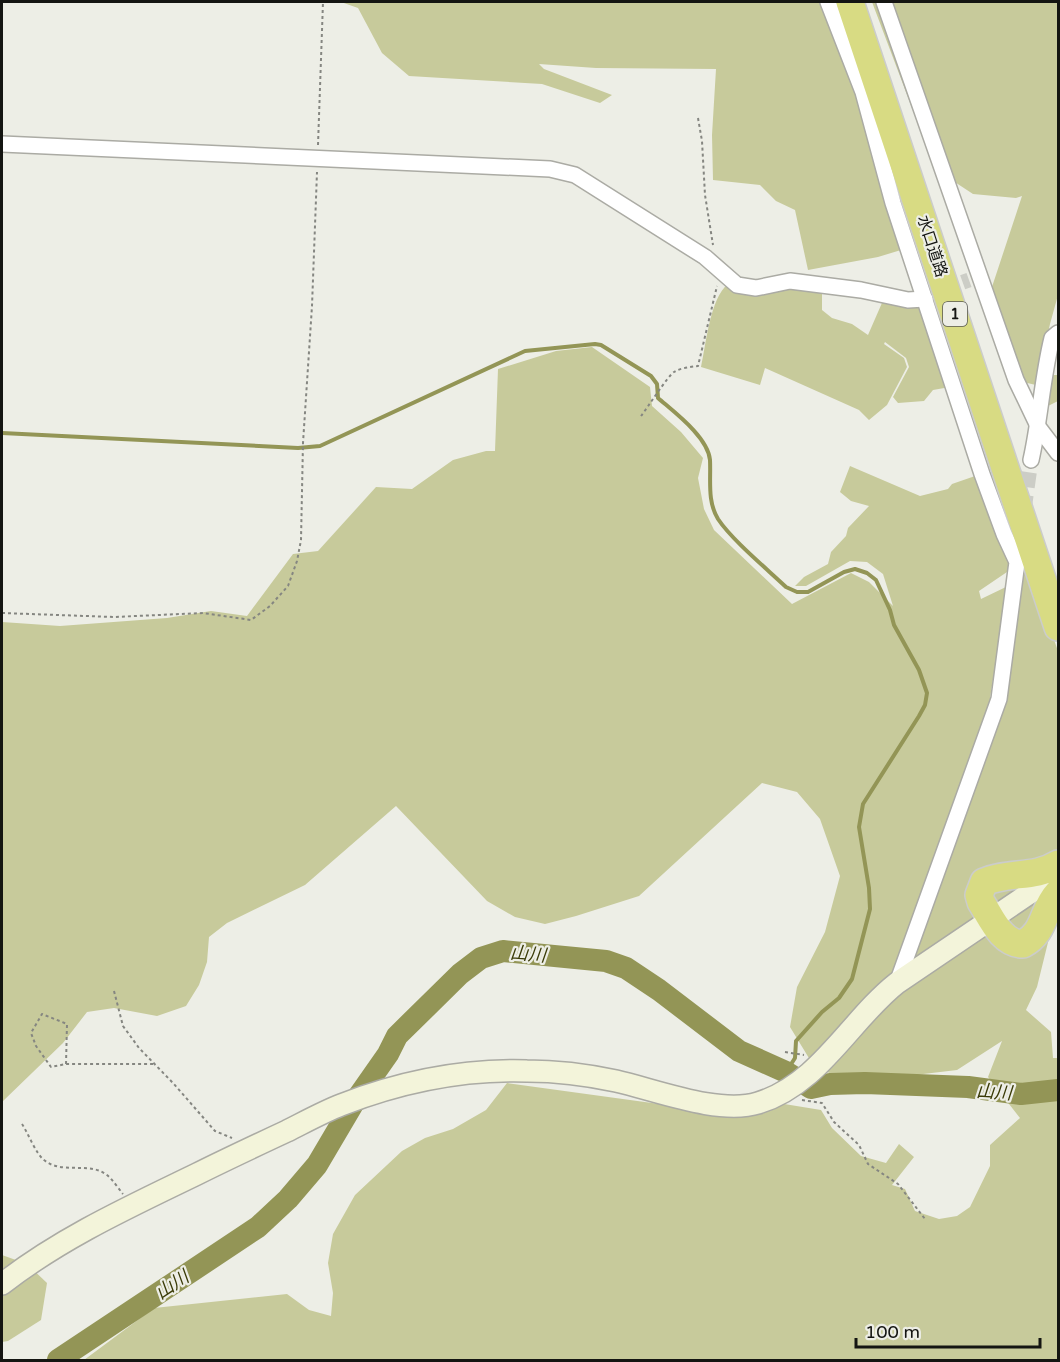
<svg xmlns="http://www.w3.org/2000/svg" width="1060" height="1362" font-family="'Varela Round','Noto Sans JP',sans-serif">
  <rect width="100%" height="100%" fill="#edeee6"/>
  <g fill="#c7ca9b">
    <path d="M341 2H836L910 223 901 250 878 257 808 270 795 210 776 201 760 185 713 180 712 135 716 69 596 68 539 64 544 69 612 95 600 103 542 84 409 76 382 53 358 8Z"/>
    <path d="M872 2H1058V295L1050 324 1036 385 1023 382 990 293 1022 196 1016 198 973 194 935 169Z"/>
    <path d="M728 284 822 287V310L832 318 852 324 868 335 885 296 920 302 950 387 933 390 924 401 898 403 893 397 909 367 906 358 885 342 884 344 904 358 907 367 887 405 869 420 859 410 765 368 760 385 701 367C706 345 710 298 728 284Z"/>
    <path d="M592 347 650 387 652 406 681 432 703 458 698 478 704 509 714 530 792 604 851 573 869 582 893 606 883 574 867 562 850 561 806 586H795L804 577 828 564 831 552 846 536 848 528 869 506 851 501 840 492 850 466 920 496 948 489 952 484 978 475 984 484 1009 565 1007 572 979 591 981 599 1008 586 990 698 1002 695 1024 555 1058 651V919L1053 922 1037 987 1026 1010 1051 1032 1053 1058H1058V1360H84L154 1308 287 1294 309 1310 331 1316 333 1293 328 1263 333 1234 355 1195 402 1151 425 1138 453 1129 486 1110 507 1083 732 1114 772 1102 821 1110 832 1128 861 1156 886 1163 899 1144 914 1157 892 1185 905 1189 915 1211 939 1219 957 1216 970 1207 990 1166V1145L1020 1118 988 1077 1002 1041 957 1070 856 1082 815 1068 790 1027 797 987 825 932 840 876 820 819 797 792 762 783 639 896 576 916 545 924 515 917 487 901 396 806 305 885 227 923 209 937 207 962 199 985 186 1006 157 1016 114 1008 87 1012 63 1043 2 1102V622L60 626 167 618 211 611 247 616 293 554 318 551 376 487 412 489 453 460 486 451H495L498 369 556 351Z"/>
    <path d="M1049 375H1058V401L1044 408Z"/>
    <path d="M2 1255 27 1264 47 1283 41 1320 8 1341 2 1342Z"/>
  </g>
  <g fill="none" stroke-linecap="round" stroke-linejoin="round">
    <path stroke="#939556" stroke-width="4" d="M2 433 298 448 320 446 525 351 595 344 601 345 651 376 657 384 658 398C674 412 708 437 710 460 711 480 707 501 718 519 732 540 767 569 786 587L797 592H808L844 572 855 569 867 573 876 580 890 610 894 625 919 670 927 693 925 705 919 716 863 804 859 827 869 888 870 909 852 979 839 998 822 1012 796 1041 795 1058 786 1072"/>
    <path stroke="#939556" stroke-width="22" d="M58 1360 258 1227 288 1199 317 1165 353 1104 388 1054 397 1036 460 974 481 958 503 951 606 961 626 968 659 990 739 1051 786 1072 811 1088 830 1084 865 1083 968 1087 1021 1094 1058 1090"/>
    <g stroke="#cccdc6" stroke-width="15" stroke-dasharray="15 8" stroke-linecap="butt">
      <path d="M941 290 969 280"/>
      <path d="M1024 510 1031 460"/>
    </g>
    <g stroke="#ababa4" stroke-width="18">
      <g id="street">
        <path d="M828 2 863 92 893 203 982 474 1004 534 1017 562 999 699 897 983"/>
        <path d="M884 2 1016 380 1039 428 1058 453"/>
        <path d="M2 144 550 169 575 175 705 257 737 285 756 288 790 281 861 290 908 300 925 299"/>
        <path d="M1031 460C1040 420 1042 379 1052 338L1058 333"/>
      </g>
    </g>
    <g stroke="#ababa4" stroke-width="24">
      <path id="secondary" d="M2 1284C61 1238 129 1207 197 1174 227 1159 257 1145 287 1131 305 1122 323 1112 341 1105 400 1082 464 1069 527 1071 556 1071 588 1075 616 1081 656 1090 719 1115 758 1103 820 1084 850 1020 897 983L1058 874"/>
    </g>
    <g stroke="#cbcccb" stroke-width="30">
      <g id="highway">
        <path d="M850 2 1058 627"/>
        <path d="M1058 864C1034 879 1009 871 984 882L979 895 981 902C991 917 1001 944 1023 944 1046 932 1042 910 1058 893"/>
      </g>
    </g>
    <g stroke="#858681" stroke-width="2" stroke-dasharray="3 3" stroke-linecap="butt">
      <path d="M698 118 702 141 705 195 713 245"/>
      <path d="M318 145 323 2"/>
      <path d="M641 416C648 407 667 377 674 372 680 368 690 367 698 366L717 286"/>
      <path d="M2 613 114 617 203 613 251 620 270 606 288 586 297 561 301 540 303 443 312 306 317 172"/>
      <path d="M114 991 123 1026 139 1048 173 1083 215 1131 232 1138"/>
      <path d="M785 1052 804 1055"/>
      <path d="M66 1064 67 1024 42 1014 31 1033 36 1046 51 1067 66 1064H155"/>
      <path d="M802 1100 822 1103 834 1122 859 1145 868 1164 898 1184 925 1219"/>
      <path d="M22 1124C28 1133 36 1154 44 1160 62 1175 89 1161 107 1175 113 1180 118 1188 123 1194"/>
    </g>
    <use href="#street" stroke="#fff" stroke-width="15"/>
    <use href="#secondary" stroke="#f3f4da" stroke-width="21"/>
    <use href="#highway" stroke="#d8db83" stroke-width="27"/>
  </g>
  <g text-anchor="middle" stroke-width="4.5" stroke-linejoin="round" paint-order="stroke">
    <rect fill="#edeee6" stroke="#555652" stroke-width="1.5" x="943" y="302" width="24" height="24" rx="4.5"/>
    <g font-size="15" font-weight="bold" fill="#141512">
      <text x="955" y="319">1</text>
    </g>
    <g font-size="16" fill="#141512" stroke="#edeee6">
      <text transform="translate(933 246) rotate(72)" y="6">水口道路</text>
    </g>
    <g font-size="18" font-style="italic" fill="#3a3b07" stroke="#edeee6">
      <text transform="translate(528 954) rotate(5)" y="6">山川</text>
      <text transform="translate(994 1092) rotate(4)" y="6">山川</text>
      <text transform="translate(172 1285) rotate(-34)" y="6">山川</text>
    </g>
  </g>
  <rect width="1060" height="1362" fill="none" stroke="#141512" stroke-width="6"/>
  <path d="M856 1338v9h184v-9" fill="none" stroke="#141512" stroke-width="3"/>
  <text x="865" y="1338" font-size="18" fill="#141512" stroke="#edeee6" stroke-width="4.5" paint-order="stroke">100 m</text>
</svg>
